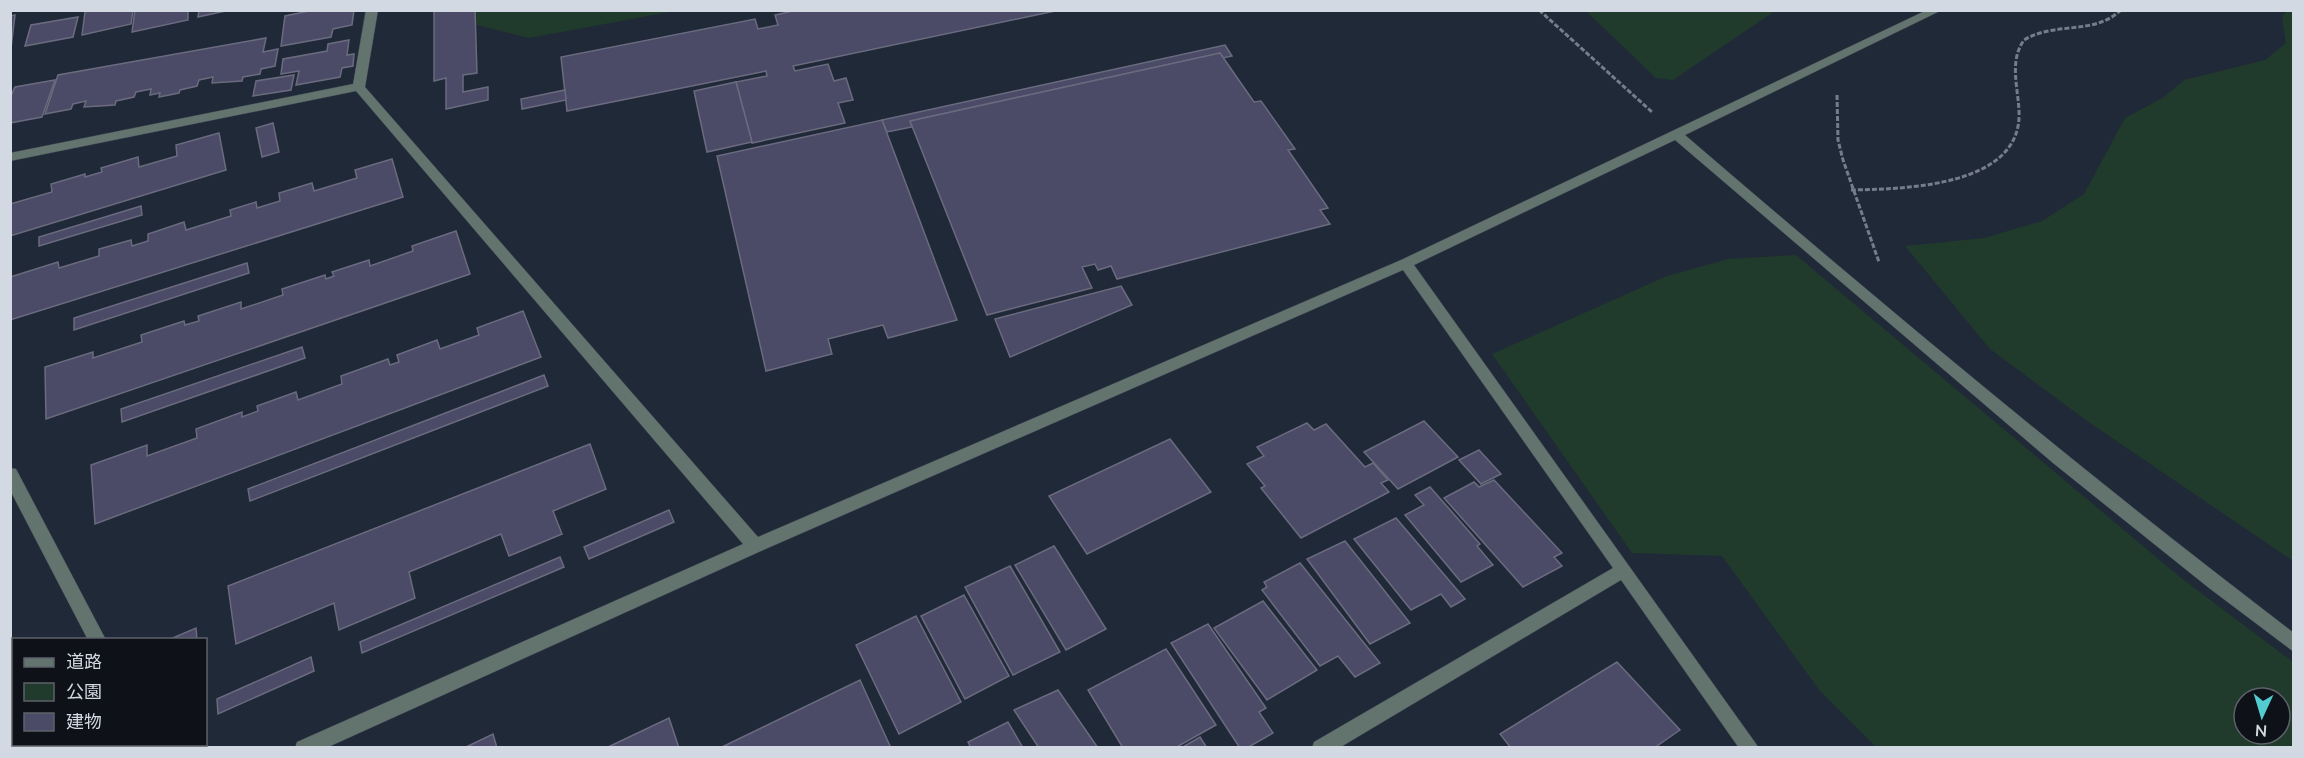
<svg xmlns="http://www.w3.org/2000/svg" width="2304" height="758" font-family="Mulish,'Noto Sans JP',sans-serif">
  <rect width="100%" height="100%" fill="#202938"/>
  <g fill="#203a2c" fill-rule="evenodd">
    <path d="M470 11H675L529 38 470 23Z"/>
    <path d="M1586 11H1775L1673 80 1656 78Z"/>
    <path d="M2286 11H2294L2293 561 2087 421 1990 349 1905 246 1984 238 2042 221 2084 194 2125 118 2164 97 2184 80 2265 60 2286 43 2282 18Z"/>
    <path d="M1796 255 2180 577 2293 662V747H1876L1820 691 1722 556 1632 553 1492 354 1667 276 1728 259ZM2244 698H2280V734H2244Z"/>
  </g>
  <g fill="#4b4b67" stroke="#6a6b7f" stroke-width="1.5">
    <path d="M93 10H133L131 24 82 35 85 12Z"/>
    <path d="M135 10H188V20L132 32Z"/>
    <path d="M199 10H230L198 17Z"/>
    <path d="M314 10H354L352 25 333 29 331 37 281 46 285 16Z"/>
    <path d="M434 10H475L477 73 463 75V92L488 87V100L446 109V78L434 81Z"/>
    <path d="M797 10H1060L793 66 795 71 828 64 834 81 846 78 853 100 838 103 845 123 752 143 736 82 767 76 766 71 567 111 561 57 755 19 758 29 778 25 775 15Z"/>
    <path d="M15 15 11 48H10V16Z"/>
    <path d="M78 17 73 37 25 46 31 25Z"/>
    <path d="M266 38 263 52 278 49 275 66 261 69 260 74 243 77 242 81 212 83 213 77 199 80 197 86 180 90 179 93 159 97 160 93 150 95 151 89 136 92 134 97 116 101 115 105 84 107 86 101 73 104 71 109 45 114 58 75Z"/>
    <path d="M349 40 347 55 354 54 353 66 342 68 340 77 296 85 299 71 281 74 283 59 327 51 328 44Z"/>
    <path d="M1225 45 1232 56 1223 58 1220 53 910 121 912 127 887 132 882 120Z"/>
    <path d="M1220 53 1254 102 1261 101 1295 149 1288 150 1328 208 1320 210 1330 224 1117 279 1111 266 1098 270 1095 264 1082 267 1092 288 987 315 910 121Z"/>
    <path d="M294 75 291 90 253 96 256 81Z"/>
    <path d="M55 80 42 117 10 123V98L15 87Z"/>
    <path d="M736 82 752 142 707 152 694 91Z"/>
    <path d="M565 90 566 100 522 109 521 99Z"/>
    <path d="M882 120 957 320 888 338 883 325 828 339 832 354 766 371 717 156Z"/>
    <path d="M273 123 279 152 262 157 256 128Z"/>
    <path d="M219 133 226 170 10 236V204L52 192 51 184 85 174V177L102 172 101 168 138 157 139 167 177 156 176 145Z"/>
    <path d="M392 159 403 197 10 320V277L58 262 59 268 99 256V249L131 240 132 246 148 241V234L184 222 186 230 231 216 230 210 256 202 257 208 280 201 279 193 312 183 314 191 357 178 355 170Z"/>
    <path d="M141 206 142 215 39 246V237Z"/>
    <path d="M456 231 470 274 46 419 45 367 93 352V358L142 342 141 335 184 321 185 325 199 321 198 316 241 302V309L283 295 282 289 325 275 326 279 334 276 332 272 369 260 370 266 413 251 412 246Z"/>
    <path d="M247 263 249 273 74 330V318Z"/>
    <path d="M1121 286 1132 305 1010 357 995 319Z"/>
    <path d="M523 311 541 357 95 524 91 465 147 445V456L197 438 196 429 242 412V417L258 411 257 406 296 392 298 400 342 384 341 376 388 359 390 365 399 362 397 355 437 340 440 349 479 335 477 328Z"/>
    <path d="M302 347 305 358 122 422 121 409Z"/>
    <path d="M544 375 548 386 250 501 248 489Z"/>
    <path d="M1424 421 1458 457 1398 489 1364 452Z"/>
    <path d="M1307 423 1314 430 1326 424 1365 467 1373 463 1388 480 1381 483 1389 492 1301 538 1261 488 1265 486 1247 464 1264 456 1257 447Z"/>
    <path d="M1170 439 1211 492 1087 554 1049 496Z"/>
    <path d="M590 444 606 489 553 511 562 534 509 556 501 534 409 572 415 598 339 630 334 603 236 644 228 586Z"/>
    <path d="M1479 450 1501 474 1481 484 1459 460Z"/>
    <path d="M1494 480 1562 553 1554 557 1562 566 1523 587 1444 498 1474 482 1479 487Z"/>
    <path d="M1430 487 1480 544 1477 546 1493 565 1461 582 1405 515 1424 505 1415 495Z"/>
    <path d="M669 510 674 522 589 559 584 547Z"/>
    <path d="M1396 518 1465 599 1451 607 1441 594 1411 610 1354 539Z"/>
    <path d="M1345 541 1410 623 1370 644 1307 559Z"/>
    <path d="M1054 546 1106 629 1066 650 1015 565Z"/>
    <path d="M560 557 564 567 362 653 360 642Z"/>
    <path d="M1300 563 1380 663 1355 677 1338 656 1320 666 1262 590 1267 587 1264 582Z"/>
    <path d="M1010 566 1060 652 1013 675 965 587Z"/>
    <path d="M964 595 1009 676 965 699 921 616Z"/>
    <path d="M1263 601 1317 670 1267 700 1214 628Z"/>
    <path d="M916 616 961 702 899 734 856 645Z"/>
    <path d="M1208 624 1266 708 1259 712 1273 733 1247 748H1240L1171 643Z"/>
    <path d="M196 628 197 640H168Z"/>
    <path d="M1166 649 1216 725 1175 748H1123L1088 690Z"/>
    <path d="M311 657 314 671 218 714 217 699Z"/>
    <path d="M1617 662 1680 730 1654 748H1511L1500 734Z"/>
    <path d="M860 680 890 746 887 748H720Z"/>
    <path d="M1058 690 1098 748H1039L1014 710Z"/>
    <path d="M669 718 679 748H606Z"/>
    <path d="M1008 722 1023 748H971L968 742Z"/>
    <path d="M493 734 497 748H464Z"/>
    <path d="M1200 737 1207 748H1181Z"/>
    <path d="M28 744H60L52 748H28Z"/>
  </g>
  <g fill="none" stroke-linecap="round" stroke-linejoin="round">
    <g stroke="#3d4553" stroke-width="1">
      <g id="minor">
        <path d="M366 10H378L365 87 758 537 1401 260 1927 10H1942L1685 135C1884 306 2085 474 2294 633V652L2209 588 2053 463 1675 140 1414 265 1759 748H1739L1621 580 1339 748H1312L1314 742 1613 568 1403 270 761 551 326 748H295L297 742 743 544 356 91 10 161V153L353 84Z"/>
        <path d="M10 468 16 469 106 640H88L10 490Z"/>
        <path d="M143 744H162L163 748H144Z"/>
      </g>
    </g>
    <g stroke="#757d8a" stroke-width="3" stroke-dasharray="5 2" stroke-linecap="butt">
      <path d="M1539 10 1652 112"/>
      <path d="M1837 95 1838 140 1843 160 1879 262"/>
      <path d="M1851 190C1904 189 2023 187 2019 111 2018 87 2009 61 2024 40 2055 21 2093 36 2121 10"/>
    </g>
    <use href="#minor" fill="#63736d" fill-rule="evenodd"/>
  </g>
  <rect width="2304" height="758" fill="none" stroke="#d3d9e3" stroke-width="24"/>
  <rect x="12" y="638" width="195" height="108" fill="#0e1118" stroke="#5d6169" stroke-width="1.5"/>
  <rect x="24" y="658" width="30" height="9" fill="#63736d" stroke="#5d6169" stroke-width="1.5"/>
  <text x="66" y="668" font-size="18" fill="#d3d9e3">道路</text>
  <rect x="24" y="683" width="30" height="18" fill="#203a2c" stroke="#5d6169" stroke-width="1.5"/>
  <text x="66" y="698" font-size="18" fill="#d3d9e3">公園</text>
  <rect x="24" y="713" width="30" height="18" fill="#4b4b67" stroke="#5d6169" stroke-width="1.5"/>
  <text x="66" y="728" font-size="18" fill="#d3d9e3">建物</text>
  <g transform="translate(2262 716) rotate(184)"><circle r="28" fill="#0e1118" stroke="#5d6169" stroke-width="1.5"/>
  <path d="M0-4.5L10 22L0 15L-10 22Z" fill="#52ccd1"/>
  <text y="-9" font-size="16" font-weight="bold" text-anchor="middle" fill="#d3d9e3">N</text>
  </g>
</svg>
